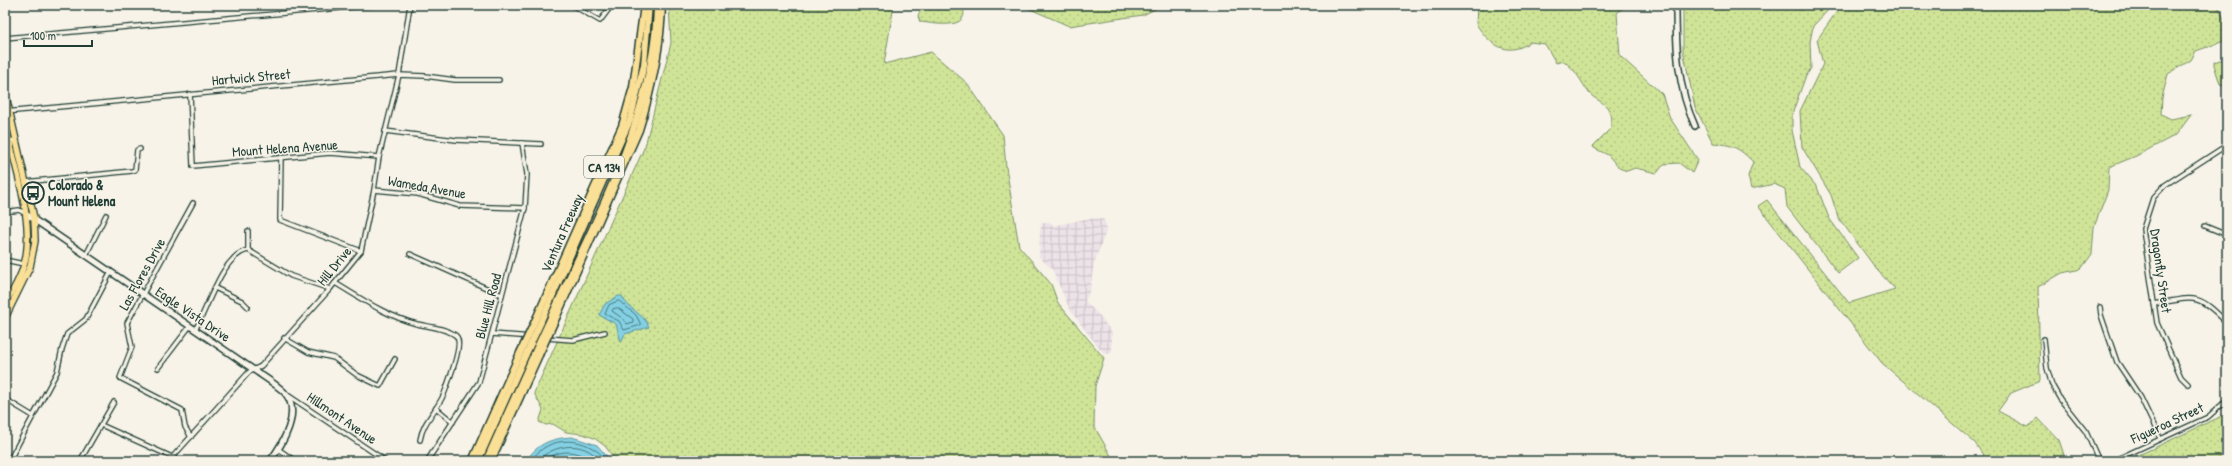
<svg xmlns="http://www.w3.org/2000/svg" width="2232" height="466" font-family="'Patrick Hand',sans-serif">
  <defs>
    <pattern id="industrial-grid" width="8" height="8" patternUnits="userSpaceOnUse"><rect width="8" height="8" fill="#ece2e8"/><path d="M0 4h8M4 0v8" fill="none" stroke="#cac3c8"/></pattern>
    <pattern id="grass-dots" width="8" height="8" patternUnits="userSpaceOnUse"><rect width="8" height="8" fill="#d0e498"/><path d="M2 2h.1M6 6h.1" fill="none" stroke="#b2c484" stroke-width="1.8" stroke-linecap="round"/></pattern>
  </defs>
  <rect width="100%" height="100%" fill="#f7f3e8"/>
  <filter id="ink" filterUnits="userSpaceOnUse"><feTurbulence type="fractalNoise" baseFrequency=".025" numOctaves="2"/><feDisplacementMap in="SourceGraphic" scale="8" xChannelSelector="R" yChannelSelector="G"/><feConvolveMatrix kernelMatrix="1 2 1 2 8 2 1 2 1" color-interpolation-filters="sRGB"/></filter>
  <g filter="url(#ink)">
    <path fill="url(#industrial-grid)" d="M1100 218 1104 220 1107 229 1094 263 1090 290 1085 301 1100 316 1112 333V352L1109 354 1103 352 1096 344 1070 310 1052 269 1039 257 1040 231 1042 223 1050 222 1053 226 1085 219Z"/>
    <g fill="url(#grass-dots)" stroke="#789066">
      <path d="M669 5H894L884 64 931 52 967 83 1003 135 1006 167 1019 246 1051 284 1058 303 1104 358 1095 386 1094 426 1114 461H616L605 446 594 438 583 434 566 432 553 424 546 425 539 422 543 410 534 393 645 146 671 43Z"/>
      <path d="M923 5H962C973 32 932 23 920 22L918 16Z"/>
      <path d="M1021 5H1163L1143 15 1069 26Z"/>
      <path d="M1477 5H1626L1617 13 1620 56 1662 94 1670 118 1698 160 1692 173 1679 163 1664 164 1657 173 1635 168 1627 171 1619 168 1608 155 1594 148 1593 146 1611 128C1611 122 1611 112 1607 107 1602 101 1594 99 1589 93 1581 82 1576 69 1563 61L1556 63 1545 44 1530 42C1507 58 1490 45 1476 24Z"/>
      <path d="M1683 5H1792L1794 9 1802 10 1810 5H1833L1813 26 1810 42 1811 68 1805 78 1792 114V130L1800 167 1817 187 1829 218 1858 258 1838 273 1787 207 1785 189 1774 184 1751 189 1748 176 1753 162C1738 147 1733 145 1713 143L1695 107 1683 50Z"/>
      <path d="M1841 5H2218L2227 27V40L2196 51 2191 60 2168 74 2162 98 2161 114 2171 119 2191 115 2176 135 2136 156 2109 167 2108 190 2094 227 2092 254 2081 269 2062 273 2038 287 2040 381 2011 393 1998 411 2028 427 2038 418 2059 440 2066 461H1987L1975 443 1882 363 1758 206 1767 200 1849 303 1895 289 1877 270 1838 217 1831 195 1802 147 1800 111 1823 64 1817 40Z"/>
      <path d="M2227 410V461H2126L2222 416Z"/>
    </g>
    <path fill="#d0e498" stroke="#789066" d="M2227 58V84L2223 85 2220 84 2214 65V62Z"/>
    <g fill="#84d0e4" stroke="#5c959e">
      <path d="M618 296H622C628 310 644 313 649 327L625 334 621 342 616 324 599 315 605 304Z"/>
      <path d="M572 437 597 445 611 461H526C537 443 553 438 572 437Z"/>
    </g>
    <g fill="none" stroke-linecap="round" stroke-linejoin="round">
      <g stroke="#47787a" stroke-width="1">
        <path d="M619 301 636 315 641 325 624 330 619 321 605 314 609 305Z"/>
        <path d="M618 308 633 319V322L627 324 622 318 612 311 613 309Z"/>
        <path d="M531 461C548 433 589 436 607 461"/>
        <path d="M537 461C554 444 584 439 600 461"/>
        <path d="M545 461C558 448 579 450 592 461"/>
      </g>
      <g stroke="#1f3d34" stroke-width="6">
        <g id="street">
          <path d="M572 5 600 21 612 5"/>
          <path d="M5 38 374 5"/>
          <path d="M190 94 193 166 330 153 379 157"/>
          <path d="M5 112 399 75 425 76 455 80H499"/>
          <path d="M385 131 456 140 541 144"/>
          <path d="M5 142 16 140"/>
          <path d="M281 157 280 220 361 251"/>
          <path d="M25 182 132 171 135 170 137 150 140 149"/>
          <path d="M374 190 418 194 460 206 525 208"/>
          <path d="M5 212 19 210 26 214"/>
          <path d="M2205 226 2227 235"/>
          <path d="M248 250 291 276 330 289"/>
          <path d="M410 254 502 295"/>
          <path d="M86 255 106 215"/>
          <path d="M5 260 24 264"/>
          <path d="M335 283C362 299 386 316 417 324 426 326 451 329 457 337 463 346 449 379 446 389 440 408 423 420 420 440"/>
          <path d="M215 288 242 301 248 307"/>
          <path d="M2154 304C2195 297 2197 292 2227 323"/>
          <path d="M2100 307 2101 315 2117 362 2141 398 2160 438"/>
          <path d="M195 330C208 308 222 255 248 250V231"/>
          <path d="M492 334 573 340 605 332"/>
          <path d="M284 338 308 352 334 358 357 375 380 386 395 359"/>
          <path d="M2044 339 2047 368 2052 385 2060 399 2086 432 2099 461"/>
          <path d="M158 368 190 326"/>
          <path d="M2188 384 2181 377 2157 323 2143 229 2153 198 2165 185 2227 145"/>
          <path d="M286 394 386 461"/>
          <path d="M5 399 33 416"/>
          <path d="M436 408 453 422"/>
          <path d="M101 425 172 457"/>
          <path d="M191 437 185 427 182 410 120 378 132 347 127 323 193 203"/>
          <path d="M278 449 295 461"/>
          <path d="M9 461 57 372 62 349 67 334 86 319 111 272"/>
          <path d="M80 461 114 402"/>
          <path d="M169 461 249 372 261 366 330 289 361 251 374 190 379 157 399 75 410 5"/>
          <path d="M427 461 479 382 525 208 527 174 522 143"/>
          <path d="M2113 461 2208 417 2227 400"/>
        </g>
      </g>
      <g stroke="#1f3d34" stroke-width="8">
        <g id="secondary">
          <path d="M1676 5C1676 47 1677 87 1695 126"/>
          <path d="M26 214 254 370C264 377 276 384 284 392 303 411 282 445 270 461"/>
        </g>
      </g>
      <g stroke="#1f3d34" stroke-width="8">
        <g id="primary">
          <path d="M5 92 34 218 35 241 30 267 5 318"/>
          <path d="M5 123C14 164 36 224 24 265 20 279 13 291 5 303"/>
        </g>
      </g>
      <g stroke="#1f3d34" stroke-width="9">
        <g id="highway">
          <path d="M552 315C596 217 655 114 657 5"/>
          <path d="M557 316 639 130C652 89 661 48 662 5"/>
          <path d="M535 321 622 126 633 87 644 5"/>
          <path d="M541 322 630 120 644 65 649 5"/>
          <path d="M472 461 520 353"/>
          <path d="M478 461 526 354"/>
          <path d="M486 461 534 354"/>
          <path d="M491 461 539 355"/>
        </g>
      </g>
      <use href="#street" stroke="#f7f3e8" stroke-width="3.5"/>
      <use href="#secondary" stroke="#f7f3e8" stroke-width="5"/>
      <use href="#primary" stroke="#fadf96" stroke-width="5.5"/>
      <use href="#highway" stroke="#fadf96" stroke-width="6"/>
      <g stroke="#1f3d34" stroke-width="9" stroke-linecap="butt">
        <g id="highway-bridge">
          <path d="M520 353 535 321"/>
          <path d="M526 354 541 322"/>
          <path d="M534 354 552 315"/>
          <path d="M539 355 557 316"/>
        </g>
      </g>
      <use href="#highway-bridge" stroke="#fadf96" stroke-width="6"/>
    </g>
  </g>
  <defs>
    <g id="bus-ring" transform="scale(1.15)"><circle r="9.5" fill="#f7f3e8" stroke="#1f3d34" stroke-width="1.5"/><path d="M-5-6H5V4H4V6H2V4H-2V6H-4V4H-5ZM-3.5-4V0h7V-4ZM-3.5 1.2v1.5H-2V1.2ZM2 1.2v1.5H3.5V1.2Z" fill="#1f3d34"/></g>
  </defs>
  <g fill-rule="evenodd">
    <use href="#bus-ring" x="33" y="193"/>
  </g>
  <g text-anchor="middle" stroke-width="3" stroke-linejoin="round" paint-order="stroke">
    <rect fill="#f7f3e8" stroke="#60746a" stroke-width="1" x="584" y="156" width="40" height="22" rx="3"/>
    <g font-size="13" font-weight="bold" fill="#1f3d34">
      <text x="604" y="172">CA 134</text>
    </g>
    <g font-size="14" fill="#1f3d34" stroke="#f7f3e8">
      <text transform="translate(251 77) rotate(-5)" y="5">Hartwick Street</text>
      <text transform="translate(285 148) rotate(-4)" y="5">Mount Helena Avenue</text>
      <text transform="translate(427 187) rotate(10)" y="5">Wameda Avenue</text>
      <text transform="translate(562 233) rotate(-66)" y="5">Ventura Freeway</text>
      <text transform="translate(334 266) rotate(-51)" y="5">Hill Drive</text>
      <text transform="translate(2161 271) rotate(82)" y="5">Dragonfly Street</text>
      <text transform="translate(142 274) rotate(-61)" y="5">Las Flores Drive</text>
      <text transform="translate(488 306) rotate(-75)" y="5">Blue Hill Road</text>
      <text transform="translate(193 314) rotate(34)" y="5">Eagle Vista Drive</text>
      <text transform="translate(342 418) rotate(34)" y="5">Hillmont Avenue</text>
      <text transform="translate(2167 423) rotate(-25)" y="5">Figueroa Street</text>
    </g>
    <g font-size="14" font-weight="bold" fill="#1f3d34" stroke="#f7f3e8" text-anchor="start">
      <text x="48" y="190">Colorado &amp;<tspan x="48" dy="16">Mount Helena</tspan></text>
    </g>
  </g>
  <rect width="2232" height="466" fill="none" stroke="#f7f3e8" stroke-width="20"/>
  <rect x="10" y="10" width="2212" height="446" fill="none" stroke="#1f3d34" stroke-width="1.5" filter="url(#ink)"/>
  <path d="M24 40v6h68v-6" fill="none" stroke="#1f3d34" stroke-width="2"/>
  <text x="30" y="40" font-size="12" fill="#1f3d34" stroke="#f7f3e8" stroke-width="3" paint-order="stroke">100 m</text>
</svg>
